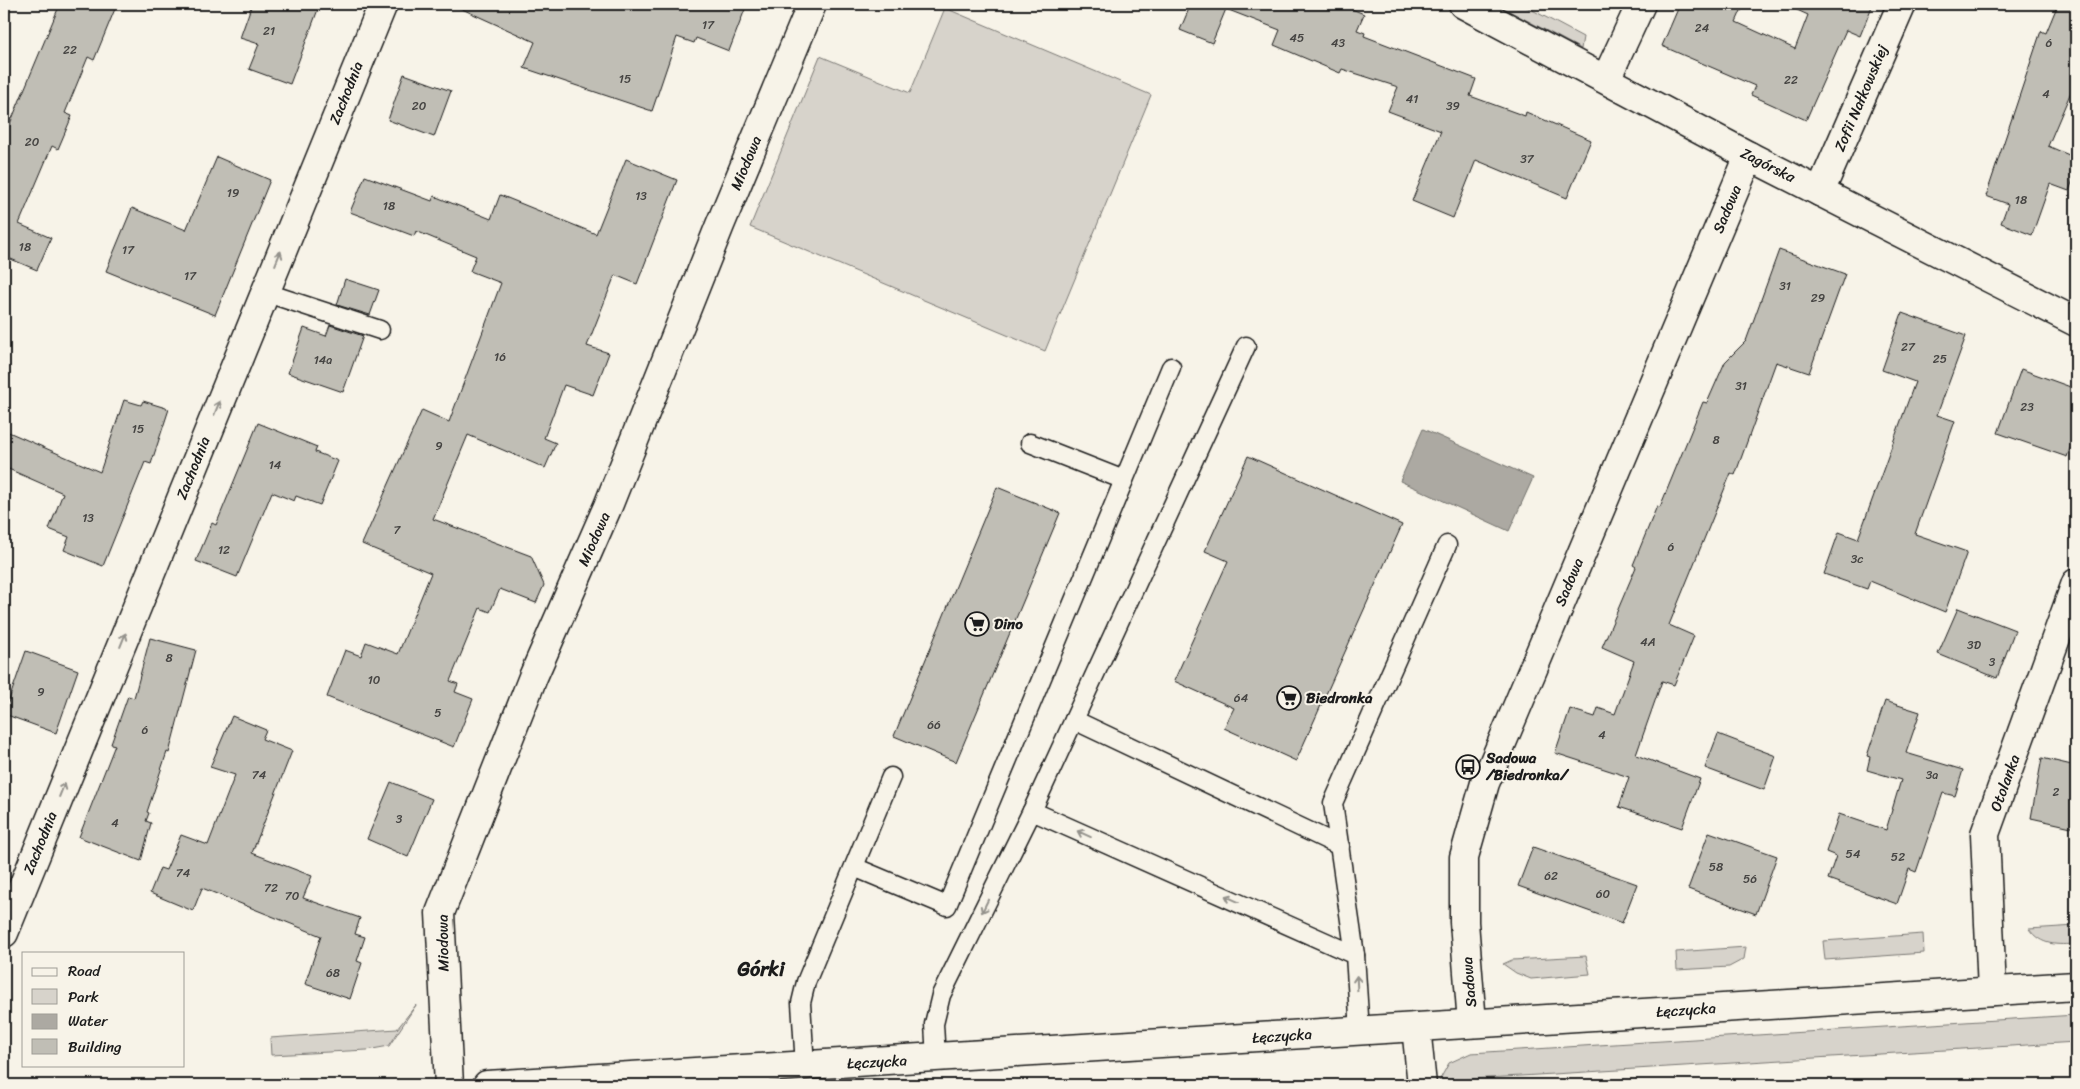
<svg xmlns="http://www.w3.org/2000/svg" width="2080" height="1089" font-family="Sriracha,sans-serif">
  <rect width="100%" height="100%" fill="#f7f3e8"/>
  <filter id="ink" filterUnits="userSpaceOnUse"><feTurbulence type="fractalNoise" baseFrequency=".02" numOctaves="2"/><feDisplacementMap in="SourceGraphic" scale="10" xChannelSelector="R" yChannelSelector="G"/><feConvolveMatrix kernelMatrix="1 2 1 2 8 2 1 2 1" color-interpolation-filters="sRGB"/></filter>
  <g filter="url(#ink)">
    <g fill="#d7d3cb" stroke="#7a7874">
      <path d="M1496 4H1521L1583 37 1581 49Z"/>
      <path d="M945 8 1151 95 1045 351 750 227 820 56 910 93Z"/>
      <path d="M2076 926V944C2057 945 2041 946 2029 929Z"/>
      <path d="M1923 934 1924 953 1825 960 1823 941Z"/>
      <path d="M1746 947 1744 959 1729 967 1677 970 1676 952Z"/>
      <path d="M1586 956 1590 974 1531 979 1516 973 1503 964 1512 960Z"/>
      <path d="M416 1005 389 1046 367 1050 271 1055 270 1038 397 1029Z"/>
      <path d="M2076 1015V1042L1439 1081 1449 1063 1471 1053Z"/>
    </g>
    <path fill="#aca9a2" stroke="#72716c" d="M1423 429 1533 478 1509 531 1400 481Z"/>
    <g fill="#c0beb5" stroke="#1c1c1c">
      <path d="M60 4H117L94 60 88 57 65 113 72 116 58 149 52 146 19 224 51 238 37 270 6 257 4 260V138Z"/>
      <path d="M252 4H320L290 84 249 69 259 44 240 38Z"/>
      <path d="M451 4H747L729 51 696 38 694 43 677 37 652 111 524 68 535 42Z"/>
      <path d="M1191 4H1340L1364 14 1357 30 1365 33 1364 36 1476 79 1470 96 1525 116 1526 112 1591 140 1567 198 1476 160 1453 218 1412 201 1441 131 1388 111 1398 87 1342 69 1340 73 1274 45 1280 30 1226 9 1212 43 1180 30Z"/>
      <path d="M1680 4H1744L1736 22 1795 49 1808 15 1784 4H1873L1860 36 1846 30 1806 120 1751 95 1755 86 1662 46Z"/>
      <path d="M2058 4H2076V80L2048 146 2076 158V171L2069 191 2050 184 2032 235 2001 223 2008 204 1986 196 2041 31 2046 33Z"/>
      <path d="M404 74 451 91 434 137 388 120Z"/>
      <path d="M217 157 270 180 215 315 106 271 132 208 186 230Z"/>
      <path d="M626 159 677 180 637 284 615 275 587 346 609 353 593 395 564 385 544 438 556 443 545 468 468 435 433 519 531 556 544 585 536 603 500 589 490 612 480 608 450 681 458 684 455 692 473 699 454 747 327 697 345 650 361 656 366 642 398 654 431 573 362 544 422 410 449 422 501 283 470 271 476 256 416 231 414 236 350 212 365 176 432 201 434 196 491 219 500 195 596 234Z"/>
      <path d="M1779 250 1845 274 1809 373 1776 362 1735 475 1731 473 1669 625 1694 636 1674 685 1662 681 1636 755 1700 779 1682 828 1619 807 1629 777 1555 753 1570 709 1595 717 1598 708 1615 714 1634 661 1602 647 1636 567 1633 565 1657 506 1660 507 1703 402 1707 403 1725 362 1746 341Z"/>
      <path d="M345 279 379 290 370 315 337 305Z"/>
      <path d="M1902 313 1966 336 1937 415 1955 421 1915 534 1967 552 1945 612 1870 581 1867 589 1824 574 1839 532 1858 539 1915 382 1882 370Z"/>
      <path d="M330 325 363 336 343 392 288 373 304 328 326 336Z"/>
      <path d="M2021 369 2076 389V431L2067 457 1998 433Z"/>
      <path d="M124 400 141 405 143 401 169 409 151 464 145 462 103 566 64 550 69 537 49 529 63 493 4 467V430L100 472Z"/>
      <path d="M258 423 317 447 315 452 338 461 320 505 296 496 294 501 272 492 237 577 196 561 212 523 216 525Z"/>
      <path d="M1248 456 1402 525 1296 761 1224 728 1234 708 1174 681 1228 561 1205 551Z"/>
      <path d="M997 487 1060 513 956 762 894 736Z"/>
      <path d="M1958 608 2015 630 1997 678 1938 654Z"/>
      <path d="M150 638 196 650 169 753 167 752 147 812 149 813 146 821 151 823 141 861 79 837 115 745 111 744 128 696 134 698Z"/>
      <path d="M26 651 78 670 56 733 4 714Z"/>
      <path d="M1885 701 1920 712 1906 753 1963 770 1955 796 1943 793 1916 872 1909 869 1897 904 1828 879 1836 856 1826 852 1839 814 1886 830 1901 780 1867 770 1870 757 1867 756Z"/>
      <path d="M232 716 266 730 262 739 292 751 252 853 312 876 303 898 360 918 355 934 365 937 357 961 362 963 350 999 305 984 321 936 202 888 193 911 150 893 160 868 166 870 181 835 208 845 235 775 210 767Z"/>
      <path d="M1718 734 1776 756 1764 790 1705 768Z"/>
      <path d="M2042 758 2076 766V828L2031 818Z"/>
      <path d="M391 782 432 799 408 857 367 839Z"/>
      <path d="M1709 832 1777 856 1756 914 1688 889Z"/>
      <path d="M1533 847 1637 884 1622 923 1518 886Z"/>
    </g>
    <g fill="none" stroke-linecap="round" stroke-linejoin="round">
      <g stroke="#1c1c1c" stroke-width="21">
        <g id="service">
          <path d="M264 292 380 330"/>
          <path d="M1030 443 1124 480"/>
          <path d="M1074 720 1340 846"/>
          <path d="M1032 811 1246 346"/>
          <path d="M854 867 947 906 1171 367"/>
          <path d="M1355 955 1333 803 1447 545"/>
          <path d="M936 1059 934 1024 941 995 1032 811 1355 955 1360 1031"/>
          <path d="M805 1066 801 1003 806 982 891 777"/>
        </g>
      </g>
      <g stroke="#1c1c1c" stroke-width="31">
        <g id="minor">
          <path d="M1463 4 1749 156 2076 322"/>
          <path d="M1606 79 1641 4"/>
          <path d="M1820 192 1902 4"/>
          <path d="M4 933 383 4"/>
          <path d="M1992 991 1985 834 2076 583"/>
          <path d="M1472 1023 1464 922V857L1485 783 1749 156"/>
          <path d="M1416 1027 1422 1085"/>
          <path d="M449 1085 440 913 533 677 608 506 720 225 812 4"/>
        </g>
      </g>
      <g stroke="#1c1c1c" stroke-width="31">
        <path id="secondary" d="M487 1085 2076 986"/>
      </g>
      <use href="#service" stroke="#f7f3e8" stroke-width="18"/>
      <use href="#minor" stroke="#f7f3e8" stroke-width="28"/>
      <use href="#secondary" stroke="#f7f3e8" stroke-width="28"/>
    </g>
    <defs><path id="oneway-shaft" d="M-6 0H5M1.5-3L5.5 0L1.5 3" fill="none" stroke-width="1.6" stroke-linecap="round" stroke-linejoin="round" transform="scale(1.25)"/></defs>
    <g stroke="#94928c">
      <use href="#oneway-shaft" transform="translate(278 258) rotate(-68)"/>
      <use href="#oneway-shaft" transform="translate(217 408) rotate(-68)"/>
      <use href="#oneway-shaft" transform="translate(123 640) rotate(-68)"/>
      <use href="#oneway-shaft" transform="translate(62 790) rotate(-68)"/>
      <use href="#oneway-shaft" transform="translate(1084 834) rotate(-156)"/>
      <use href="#oneway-shaft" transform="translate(1232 899) rotate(-156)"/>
      <use href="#oneway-shaft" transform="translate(985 906) rotate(116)"/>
      <use href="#oneway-shaft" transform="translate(1357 983) rotate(-93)"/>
    </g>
  </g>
  <defs>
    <g id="supermarket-ring" transform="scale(1.25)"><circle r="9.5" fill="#f7f3e8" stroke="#1c1c1c" stroke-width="1.5"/><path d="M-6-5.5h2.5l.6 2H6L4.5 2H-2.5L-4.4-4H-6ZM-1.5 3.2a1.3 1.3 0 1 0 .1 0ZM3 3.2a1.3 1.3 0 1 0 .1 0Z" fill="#1c1c1c"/></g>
    <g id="bus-ring" transform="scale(1.25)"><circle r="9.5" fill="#f7f3e8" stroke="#1c1c1c" stroke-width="1.5"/><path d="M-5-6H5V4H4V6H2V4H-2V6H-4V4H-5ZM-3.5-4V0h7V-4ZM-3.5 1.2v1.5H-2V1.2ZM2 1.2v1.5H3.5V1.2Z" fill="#1c1c1c"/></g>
  </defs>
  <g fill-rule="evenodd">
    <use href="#supermarket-ring" x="977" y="624"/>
    <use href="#supermarket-ring" x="1289" y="698"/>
    <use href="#bus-ring" x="1468" y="767"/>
  </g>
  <g text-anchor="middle" stroke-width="4" stroke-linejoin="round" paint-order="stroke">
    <g font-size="12" fill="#454442">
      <text x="708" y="29">17</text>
      <text x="1702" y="32">24</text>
      <text x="269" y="35">21</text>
      <text x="1297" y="42">45</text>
      <text x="1338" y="47">43</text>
      <text x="2049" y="47">6</text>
      <text x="70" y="54">22</text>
      <text x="625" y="83">15</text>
      <text x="1791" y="84">22</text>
      <text x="2046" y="98">4</text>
      <text x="1412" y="103">41</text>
      <text x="419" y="110">20</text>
      <text x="1453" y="110">39</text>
      <text x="32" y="146">20</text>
      <text x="1527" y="163">37</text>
      <text x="233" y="197">19</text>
      <text x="641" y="200">13</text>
      <text x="2021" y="204">18</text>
      <text x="389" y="210">18</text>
      <text x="25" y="251">18</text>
      <text x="128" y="254">17</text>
      <text x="190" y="280">17</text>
      <text x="1785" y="290">31</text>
      <text x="1818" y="302">29</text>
      <text x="1908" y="351">27</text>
      <text x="500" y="361">16</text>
      <text x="1940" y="363">25</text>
      <text x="323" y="364">14a</text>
      <text x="1741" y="390">31</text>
      <text x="2027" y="411">23</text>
      <text x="138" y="433">15</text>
      <text x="1716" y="444">8</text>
      <text x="439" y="450">9</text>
      <text x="275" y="469">14</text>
      <text x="88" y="522">13</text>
      <text x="397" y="534">7</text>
      <text x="1671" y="551">6</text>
      <text x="224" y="554">12</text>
      <text x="1857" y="563">3c</text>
      <text x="1648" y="646">4A</text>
      <text x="1974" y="649">3D</text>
      <text x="169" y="662">8</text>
      <text x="1992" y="666">3</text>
      <text x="374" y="684">10</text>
      <text x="41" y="696">9</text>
      <text x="1241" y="702">64</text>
      <text x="438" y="717">5</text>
      <text x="934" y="729">66</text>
      <text x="145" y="734">6</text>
      <text x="1602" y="739">4</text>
      <text x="259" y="779">74</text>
      <text x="1932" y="779">3a</text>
      <text x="2056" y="796">2</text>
      <text x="399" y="823">3</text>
      <text x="115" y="827">4</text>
      <text x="1853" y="858">54</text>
      <text x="1898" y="861">52</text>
      <text x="1716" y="871">58</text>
      <text x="183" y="877">74</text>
      <text x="1551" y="880">62</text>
      <text x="1750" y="883">56</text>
      <text x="271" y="892">72</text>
      <text x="1603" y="898">60</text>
      <text x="292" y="900">70</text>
      <text x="333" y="977">68</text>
    </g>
    <g font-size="15" fill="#1c1c1c" stroke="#f7f3e8">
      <text transform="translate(346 93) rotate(-68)" y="5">Zachodnia</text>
      <text transform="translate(1861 98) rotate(-67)" y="5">Zofii Nałkowskiej</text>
      <text transform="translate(746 163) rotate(-67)" y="5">Miodowa</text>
      <text transform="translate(1768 165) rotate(27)" y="5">Zagórska</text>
      <text transform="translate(1727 209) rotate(-67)" y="5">Sadowa</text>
      <text transform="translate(193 468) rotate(-68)" y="5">Zachodnia</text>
      <text transform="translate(594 539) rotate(-66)" y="5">Miodowa</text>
      <text transform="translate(1569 582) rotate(-67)" y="5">Sadowa</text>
      <text transform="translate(2005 783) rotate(-70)" y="5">Otolanka</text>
      <text transform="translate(40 843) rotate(-68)" y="5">Zachodnia</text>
      <text transform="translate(443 943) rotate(-91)" y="5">Miodowa</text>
      <text transform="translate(1469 982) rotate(-95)" y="5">Sadowa</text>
      <text transform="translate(1686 1010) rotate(-4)" y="5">Łęczycka</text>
      <text transform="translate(1282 1036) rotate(-4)" y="5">Łęczycka</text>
      <text transform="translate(877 1062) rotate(-3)" y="5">Łęczycka</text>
    </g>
    <g font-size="15" font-weight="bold" fill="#1c1c1c" stroke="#f7f3e8" text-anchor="start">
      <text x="994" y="629">Dino</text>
      <text x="1306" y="703">Biedronka</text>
      <text x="1486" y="763">Sadowa<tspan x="1486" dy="17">/Biedronka/</tspan></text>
    </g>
    <g font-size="20" font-weight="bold" fill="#1c1c1c" stroke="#f7f3e8">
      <text x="761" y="976">Górki</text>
    </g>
  </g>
  <rect width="2080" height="1089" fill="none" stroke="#f7f3e8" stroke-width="20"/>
  <rect x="10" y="10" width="2060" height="1069" fill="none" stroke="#1c1c1c" stroke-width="2" filter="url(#ink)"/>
  <rect x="22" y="952" width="162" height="115" fill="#f7f3e8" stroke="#9f9d96"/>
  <rect x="32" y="968" width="25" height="8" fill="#f7f3e8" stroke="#9f9d96"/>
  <text x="68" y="976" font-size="15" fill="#1c1c1c">Road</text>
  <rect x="32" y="989" width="25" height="15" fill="#d7d3cb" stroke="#9f9d96"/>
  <text x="68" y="1002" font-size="15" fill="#1c1c1c">Park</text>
  <rect x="32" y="1014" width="25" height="15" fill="#aca9a2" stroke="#9f9d96"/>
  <text x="68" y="1026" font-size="15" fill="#1c1c1c">Water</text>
  <rect x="32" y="1039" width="25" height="15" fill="#c0beb5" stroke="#9f9d96"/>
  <text x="68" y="1052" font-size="15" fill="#1c1c1c">Building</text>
</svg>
